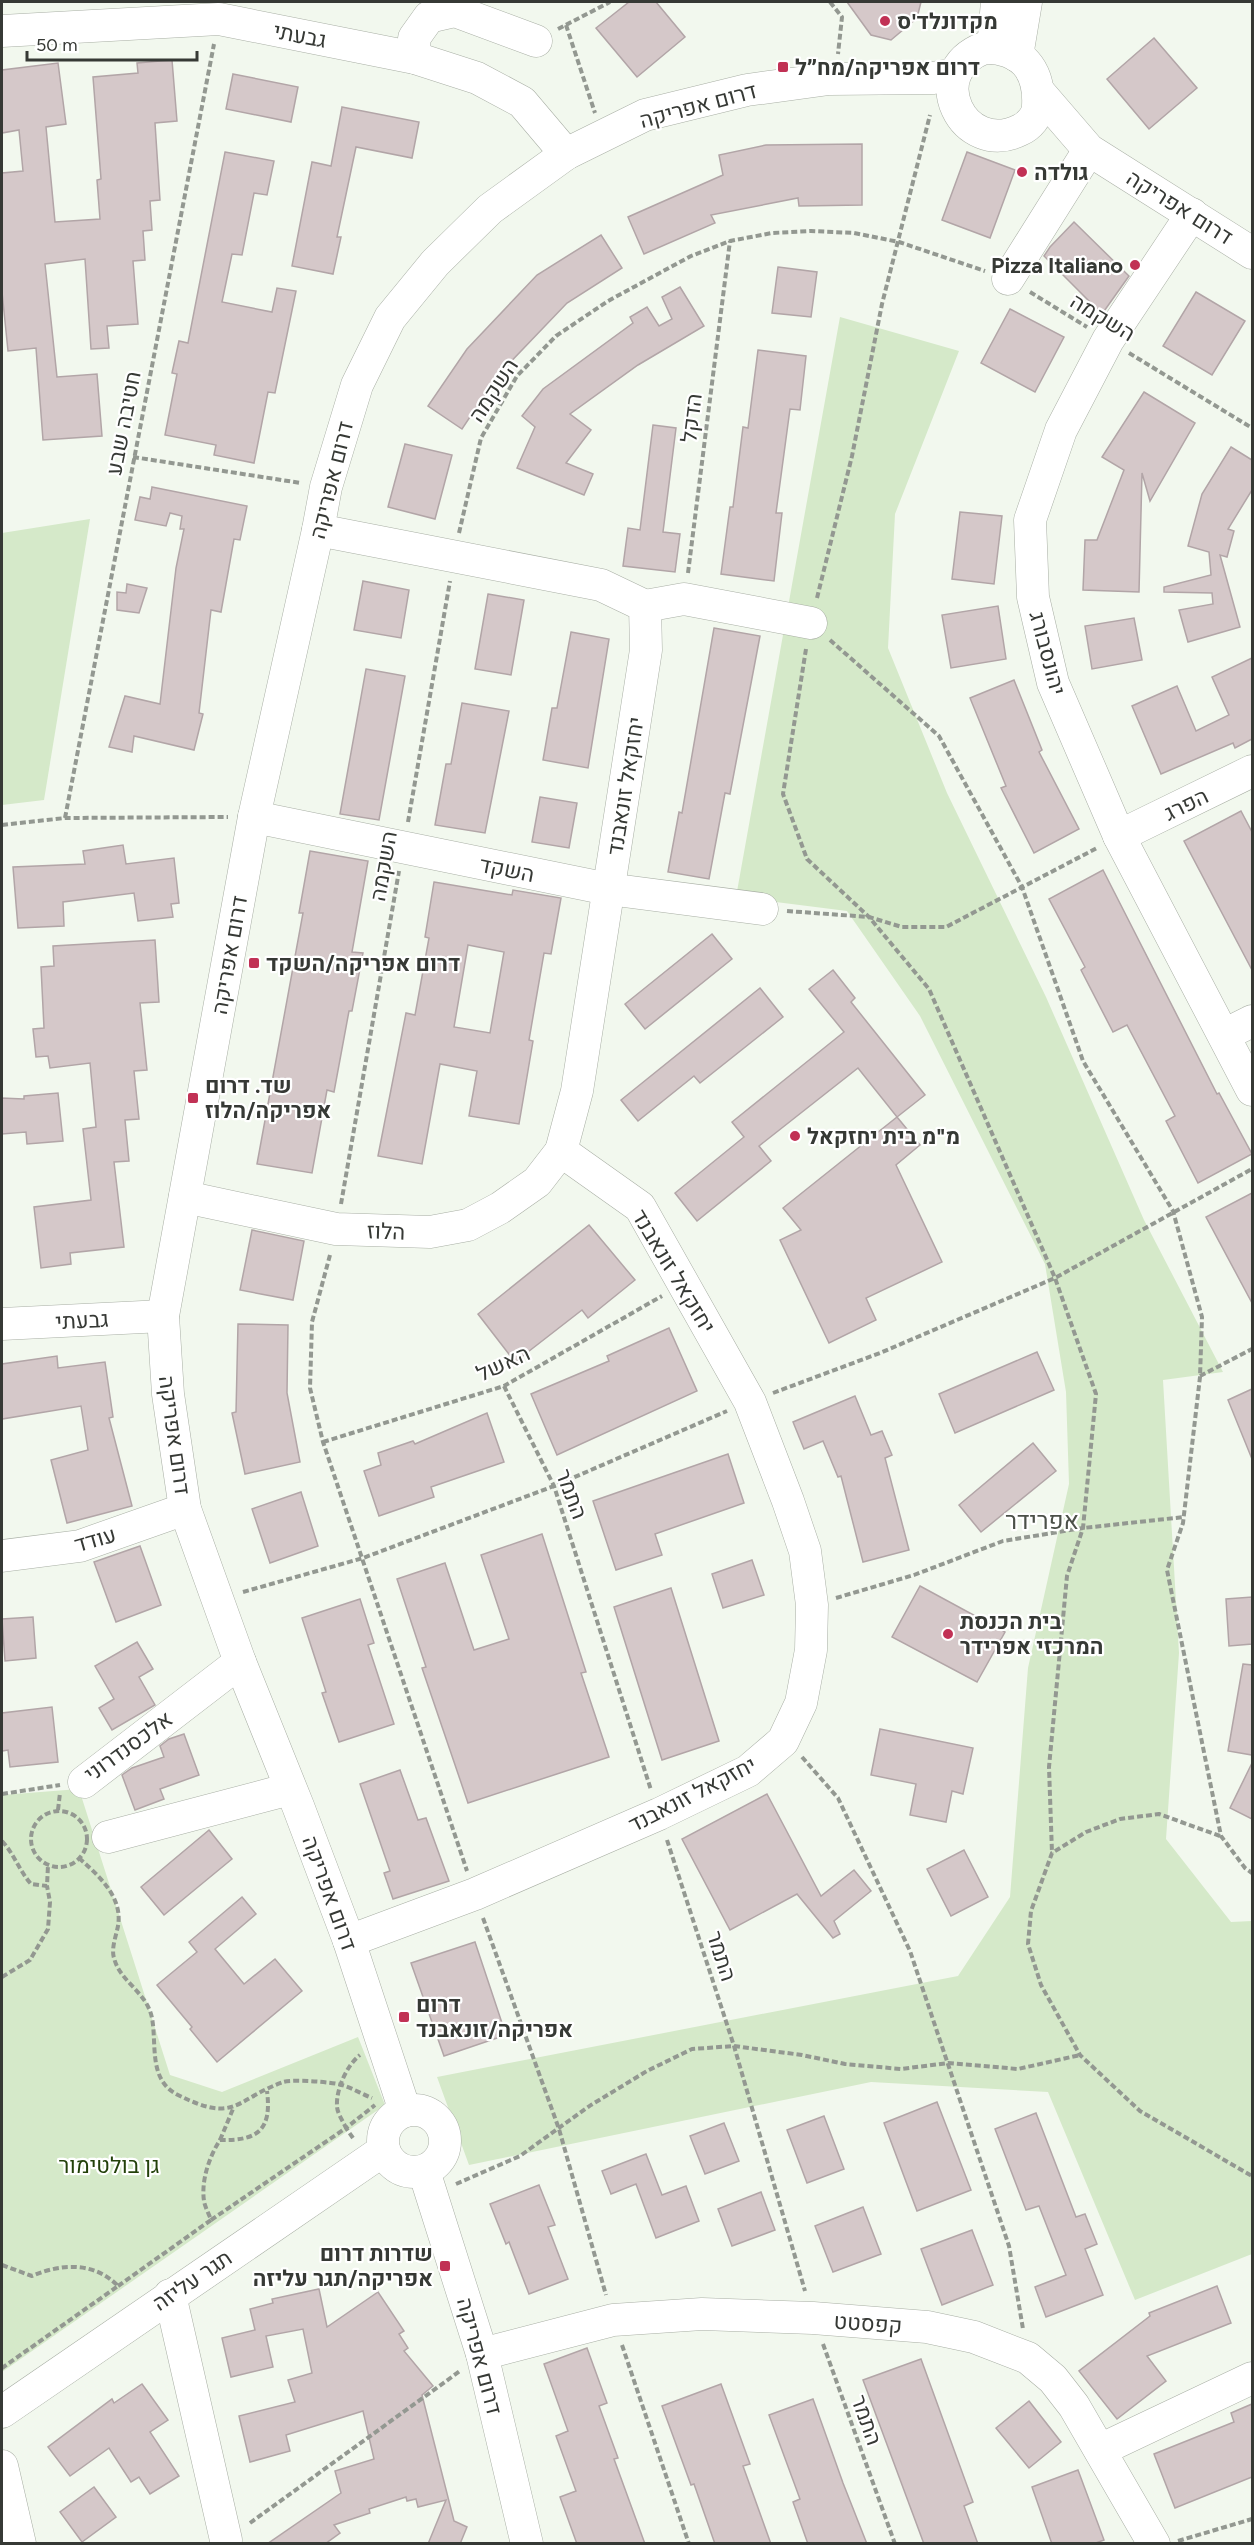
<svg xmlns="http://www.w3.org/2000/svg" width="1254" height="2545" font-family="Figtree,Heebo,sans-serif">
  <rect width="100%" height="100%" fill="#f2f8ee"/>
  <g fill="#d5e9c9">
    <path d="M840 317 959 351 895 514 888 648 947 793 1046 997 1144 1220 1223 1372 1163 1380 1179 1653 1166 1839 1231 1922 1252 1921V2254L1135 2300 1048 2092 871 2082 469 2165 437 2077 958 1976 1010 1897 1028 1668 1069 1484 1066 1392 1045 1264 920 1016 847 911 736 897Z"/>
    <path d="M90 519 44 800 2 805V533Z"/>
    <path d="M79 1789 170 2075 222 2092 358 2037 385 2105 2 2372V1795Z"/>
  </g>
  <g fill="#d5c8c9" stroke="#b2a5a7" stroke-width="1.5" fill-rule="evenodd">
    <path d="M629 2H656L685 37 637 77 596 28Z"/>
    <path d="M847 2H921L917 18 891 40 871 35Z"/>
    <path d="M1154 38 1197 88 1149 129 1107 79Z"/>
    <path d="M172 60 177 121 155 123 160 200 150 201 152 230 143 231 145 260 133 261 138 324 107 326 109 348 91 349 85 259 45 264 57 377 97 374 102 436 43 440 36 348 8 351 2 292V173L23 171 19 130 2 133V70L58 63 66 124 46 127 55 222 100 219 97 180 101 179 93 77 138 73 137 63Z"/>
    <path d="M233 74 298 87 291 122 226 109Z"/>
    <path d="M342 107 419 122 412 158 356 147 337 237H341L333 274 292 266 312 162 331 166Z"/>
    <path d="M862 144V205L799 206 798 198 711 215 715 223 644 254 628 217 723 175 719 155 766 145Z"/>
    <path d="M225 152 274 161 267 195 254 193 242 255 232 254 222 302 272 312 277 288 296 291 275 393 268 392 254 463 214 455 216 445 165 435 177 374 172 373 179 341 188 343Z"/>
    <path d="M967 152 1015 170 990 238 942 220Z"/>
    <path d="M1074 222 1129 276 1102 314 1044 256 1050 247Z"/>
    <path d="M601 235 622 268 567 303 498 375 462 429 428 406 467 349 537 275Z"/>
    <path d="M778 267 817 272 811 317 772 313Z"/>
    <path d="M680 287 704 326 638 365 570 414 591 430 566 463 593 474 584 495 517 468 535 427 522 416 543 389 633 323 630 317 647 307 659 326 672 319 662 297Z"/>
    <path d="M1196 292 1245 321 1212 375 1163 346Z"/>
    <path d="M1010 309 1064 337 1035 392 981 363Z"/>
    <path d="M758 350 806 356 800 410 790 409 776 513H782L774 581 721 574 730 507H733L743 427 748 428Z"/>
    <path d="M1144 392 1195 423 1150 501 1142 473 1139 592 1083 590 1085 540H1097L1124 470 1102 457Z"/>
    <path d="M653 425 676 428 663 532 680 534 675 572 623 566 628 528 640 530Z"/>
    <path d="M405 444 452 455 435 519 388 507Z"/>
    <path d="M1231 447 1252 460V490L1228 529 1234 531 1227 557 1220 555 1240 627 1188 642 1179 610 1213 604 1212 593 1164 592V587L1211 575 1209 552 1188 546 1202 494Z"/>
    <path d="M152 487 247 506 240 540 234 539 221 612 211 610 199 713 203 714 194 750 134 736 132 752 109 747 125 696 160 704 176 568 184 529H180L182 516 170 513 166 526 135 520 140 497 150 499Z"/>
    <path d="M960 512 1002 516 994 584 952 579Z"/>
    <path d="M363 581 409 590 401 638 354 630Z"/>
    <path d="M127 584 147 588 139 613 117 610V592L126 593Z"/>
    <path d="M488 594 524 600 511 675 475 669Z"/>
    <path d="M998 606 1006 659 951 668 942 615Z"/>
    <path d="M1134 618 1142 660 1092 669 1085 626Z"/>
    <path d="M714 628 760 636 730 794 725 793 709 879 668 872 679 812 682 813Z"/>
    <path d="M571 632 609 639 588 768 543 760 552 708H557Z"/>
    <path d="M1252 658V739L1235 748 1233 743 1161 774 1132 706 1177 686 1196 731 1229 715 1212 677Z"/>
    <path d="M366 669 405 676 379 820 340 814Z"/>
    <path d="M1014 680 1042 750 1039 752 1079 829 1034 853 1001 788 1006 786 970 698Z"/>
    <path d="M462 703 509 711 485 833 435 825 446 764H451Z"/>
    <path d="M540 797 577 803 569 848 532 842Z"/>
    <path d="M1241 811 1252 832V970L1184 841Z"/>
    <path d="M123 845 126 864 174 858 179 903 171 904 173 917 138 921 134 893 63 902 64 926 18 928 13 867 85 864 83 851Z"/>
    <path d="M310 851 368 861 352 952 363 953 352 1011H349L334 1092 327 1090 312 1173 257 1164 303 913H299Z"/>
    <path d="M1103 870 1217 1094 1219 1093 1252 1154 1198 1183 1166 1121 1175 1116 1127 1025 1113 1032 1081 970 1085 967 1049 899Z"/>
    <path d="M434 882 512 895 513 890 561 898 551 954 544 953 529 1040 533 1041 519 1124 469 1116 477 1071 440 1064 422 1164 378 1156 406 1013 415 1015 429 938 425 937ZM468 945 504 952 490 1033 454 1027Z"/>
    <path d="M712 934 732 959 645 1029 625 1004Z"/>
    <path d="M155 940 159 1002 140 1003 147 1070 134 1071 139 1119 125 1120 129 1161 114 1162 124 1247 70 1253 71 1264 41 1268 34 1207 91 1200 83 1129 96 1127 90 1063 50 1068 48 1056 36 1057 33 1029 44 1028 41 967 54 966 53 946Z"/>
    <path d="M833 970 855 998 851 1002 925 1095 897 1117 858 1068 759 1146 771 1161 697 1221 675 1193 744 1137 732 1122 844 1032 809 989Z"/>
    <path d="M760 988 783 1017 700 1083 694 1076 638 1121 621 1100Z"/>
    <path d="M58 1093 63 1141 27 1144 26 1132 2 1134V1098L24 1099V1096Z"/>
    <path d="M897 1117 920 1145 896 1165 942 1262 866 1298 876 1320 829 1343 780 1240 801 1230 783 1208Z"/>
    <path d="M1252 1193V1303L1206 1217Z"/>
    <path d="M589 1225 635 1280 588 1318 582 1310 515 1362 478 1314Z"/>
    <path d="M252 1230 304 1241 293 1300 240 1290Z"/>
    <path d="M238 1324 288 1325 287 1393 300 1462 245 1474 232 1413 236 1412Z"/>
    <path d="M669 1328 697 1391 557 1455 531 1394 609 1361 607 1356Z"/>
    <path d="M1037 1352 1054 1390 955 1433 939 1394Z"/>
    <path d="M57 1356 58 1368 105 1362 113 1417 109 1418 132 1506 67 1523 51 1460 88 1450 81 1406 2 1419V1364Z"/>
    <path d="M1252 1389V1459L1228 1400Z"/>
    <path d="M855 1396 871 1435 882 1431 892 1455 885 1458 909 1550 863 1562 841 1476 838 1477 823 1441 804 1449 793 1422Z"/>
    <path d="M487 1413 504 1462 431 1487 434 1497 379 1516 364 1471 381 1465 378 1453 413 1441 415 1444Z"/>
    <path d="M1033 1443 1056 1471 981 1532 959 1505Z"/>
    <path d="M728 1454 744 1503 655 1534 662 1555 616 1570 593 1501Z"/>
    <path d="M301 1492 318 1546 270 1563 252 1509Z"/>
    <path d="M542 1534 586 1672 581 1673 609 1757 468 1803 422 1668 426 1667 397 1579 445 1563 474 1650 509 1639 481 1555Z"/>
    <path d="M140 1546 161 1605 116 1622 94 1562Z"/>
    <path d="M752 1560 764 1595 723 1608 712 1574Z"/>
    <path d="M920 1586 1005 1632 977 1682 892 1637Z"/>
    <path d="M671 1588 719 1741 662 1760 614 1607Z"/>
    <path d="M1252 1597V1644L1229 1646 1226 1599Z"/>
    <path d="M360 1599 374 1643 368 1645 394 1724 339 1742 322 1693 326 1692 302 1618Z"/>
    <path d="M33 1617 36 1658 5 1661 2 1619Z"/>
    <path d="M137 1642 153 1669 139 1677 155 1705 112 1730 99 1708 114 1699 95 1666Z"/>
    <path d="M1243 1664 1252 1665V1755L1228 1751Z"/>
    <path d="M52 1707 58 1762 10 1767 8 1750 2 1751V1713Z"/>
    <path d="M880 1729 973 1748 963 1794 952 1791 946 1822 910 1815 916 1784 871 1775Z"/>
    <path d="M184 1734 199 1775 160 1789 164 1799 135 1810 122 1775 132 1768 164 1757 160 1746 169 1739Z"/>
    <path d="M1252 1763V1819L1230 1808Z"/>
    <path d="M400 1770 418 1820 426 1818 449 1881 393 1899 384 1873 390 1871 360 1784Z"/>
    <path d="M767 1794 821 1896 854 1870 871 1891 834 1921 840 1934 833 1938 797 1894 730 1930 682 1839Z"/>
    <path d="M209 1830 232 1859 164 1915 141 1887Z"/>
    <path d="M964 1850 988 1897 951 1916 927 1869Z"/>
    <path d="M242 1897 256 1914 215 1949 244 1984 275 1959 302 1991 217 2062 190 2029 192 2027 157 1985 197 1952 189 1942Z"/>
    <path d="M475 1942 506 2035 444 2056 411 1963Z"/>
    <path d="M937 2102 971 2190 917 2211 884 2123Z"/>
    <path d="M1036 2113 1076 2217 1085 2214 1097 2244 1085 2249 1103 2295 1046 2317 1035 2287 1066 2275 1039 2206 1026 2210 995 2129Z"/>
    <path d="M824 2116 844 2169 807 2183 787 2130Z"/>
    <path d="M724 2123 739 2161 705 2174 690 2136Z"/>
    <path d="M646 2154 662 2195 686 2186 699 2221 656 2238 636 2184 611 2194 602 2171Z"/>
    <path d="M539 2185 555 2225 548 2227 568 2279 529 2294 509 2242 506 2244 490 2204Z"/>
    <path d="M761 2192 775 2230 732 2246 718 2209Z"/>
    <path d="M863 2207 881 2254 833 2272 815 2226Z"/>
    <path d="M972 2230 993 2285 942 2305 921 2249Z"/>
    <path d="M1217 2286 1231 2323 1147 2356 1166 2381 1117 2419 1079 2371 1150 2316 1149 2313Z"/>
    <path d="M319 2289 327 2327 378 2292 404 2331 399 2334 408 2348 404 2351 433 2386 422 2395 454 2521 467 2527 460 2544H428L446 2500 418 2507 416 2499 407 2501 406 2497 369 2509 370 2513 334 2525 340 2533 325 2544H267L341 2493 335 2471 374 2459 363 2411 286 2435 290 2451 250 2462 239 2416 295 2402 288 2380 312 2373 303 2329 266 2336 273 2367 231 2377 222 2338 255 2330 250 2309 273 2303 272 2299Z"/>
    <path d="M587 2348 607 2403 599 2406 618 2458 614 2459 645 2544H577L560 2497 576 2491 556 2436 568 2431 544 2364Z"/>
    <path d="M921 2359 973 2502 964 2506 978 2544H924L863 2380Z"/>
    <path d="M142 2384 168 2420 150 2432 179 2476 150 2494 139 2477 131 2482 109 2448 70 2476 48 2447 112 2399 114 2403Z"/>
    <path d="M721 2384 750 2464 743 2466 771 2544H715L694 2484 691 2485 662 2406Z"/>
    <path d="M813 2399 843 2483 867 2544H808L793 2502 800 2499 769 2415Z"/>
    <path d="M1029 2401 1061 2442 1029 2468 996 2428Z"/>
    <path d="M1252 2404V2477L1175 2508 1154 2454 1234 2422 1231 2413Z"/>
    <path d="M1078 2470 1104 2540 1093 2544H1052L1032 2487Z"/>
    <path d="M94 2487 116 2517 82 2542 60 2512Z"/>
  </g>
  <g fill="none" stroke-linecap="round" stroke-linejoin="round">
    <g stroke="#a9afa5" stroke-width="33">
      <g id="minor">
        <path d="M2 31 219 19 415 58 477 78 522 102 566 154"/>
        <path d="M984 48C1022 47 1040 70 1038 106 1038 116 1029 126 1020 130 963 158 921 72 984 48Z"/>
        <path d="M993 48 997 2"/>
        <path d="M1017 56 1026 2"/>
        <path d="M415 58 414 38 429 17 455 11 536 41"/>
        <path d="M1039 92 1089 150 1252 253"/>
        <path d="M1192 214 1108 340 1061 430 1030 520 1033 597 1053 683 1119 836 1252 1090"/>
        <path d="M1008 279 1089 150"/>
        <path d="M318 530 601 585 645 606 646 650 577 1091 561 1151 640 1207 750 1402 788 1501 805 1551 812 1605 811 1650 801 1703 783 1741 748 1771 659 1814 475 1894 349 1941"/>
        <path d="M645 606 684 599 811 623"/>
        <path d="M254 817 608 889 762 909"/>
        <path d="M1119 836 1252 771"/>
        <path d="M1224 1035 1252 1021"/>
        <path d="M185 1197 336 1229 430 1232 468 1225 500 1208 537 1182 561 1151"/>
        <path d="M2 1324 163 1316"/>
        <path d="M2 1556 80 1546 185 1509"/>
        <path d="M84 1782 240 1662"/>
        <path d="M108 1837 290 1789"/>
        <circle cx="414" cy="2141" r="31"/>
        <path d="M405 2111 349 1941 298 1806 240 1662 185 1509 168 1394 163 1316 254 817 318 530 326 487 357 385 390 318 435 263 490 209 566 154 645 115 747 90 829 79 933 78 955 74"/>
        <path d="M424 2171 482 2354 527 2544"/>
        <path d="M170 2295 226 2540"/>
        <path d="M482 2354 613 2320 702 2314 813 2318 927 2327 974 2337 1028 2358 1053 2379 1074 2406 1154 2544"/>
        <path d="M2 2412 384 2150"/>
        <path d="M1100 2450 1252 2378"/>
        <path d="M2 2466 20 2544"/>
      </g>
    </g>
    <g stroke="#939891" stroke-width="4" stroke-dasharray="6 3" stroke-linecap="butt">
      <path d="M830 2 842 17 838 54"/>
      <path d="M566 25 595 113"/>
      <path d="M558 29 610 2"/>
      <path d="M1030 292 1087 327"/>
      <path d="M1129 353 1252 428"/>
      <path d="M133 457 301 483"/>
      <path d="M459 533 481 438 517 376 556 336 608 301 691 256 730 241 772 233 811 231 854 233 899 242 985 271"/>
      <path d="M688 573 730 241"/>
      <path d="M817 598 852 456 882 304 930 115"/>
      <path d="M830 640 939 736 1022 887 1083 1061 1173 1211 1202 1317 1200 1377 1183 1523 1167 1570 1221 1836 1245 1868 1252 1873"/>
      <path d="M806 649 783 794 807 859 869 917 929 989 1055 1278 1096 1394 1083 1528 1067 1576 1049 1767 1052 1853"/>
      <path d="M65 818 214 44"/>
      <path d="M408 822 450 581"/>
      <path d="M2 825 65 818 228 817"/>
      <path d="M787 911 869 917 902 927H946L1097 848"/>
      <path d="M341 1204 399 871"/>
      <path d="M330 1255 312 1322 310 1388 323 1442 467 1871"/>
      <path d="M1200 1376 1252 1349"/>
      <path d="M504 1386 554 1486 651 1790"/>
      <path d="M773 1393 880 1353 1055 1278 1252 1169"/>
      <path d="M323 1442 504 1386 662 1296"/>
      <path d="M243 1592 363 1558 554 1486 727 1411"/>
      <path d="M836 1598 914 1575 1003 1541 1083 1528 1184 1517"/>
      <path d="M802 1757 838 1798 910 1951 1009 2246 1023 2329"/>
      <path d="M2 1794 60 1785"/>
      <path d="M58 1810 60 1793"/>
      <circle cx="59" cy="1839" r="28"/>
      <path d="M1220 1836 1159 1814 1120 1819 1086 1832 1052 1853 1031 1911 1028 1944 1041 1985 1080 2055 1140 2111 1252 2176"/>
      <path d="M667 1840 734 2046 805 2291"/>
      <path d="M2 1841C14 1854 19 1870 31 1884L47 1886 48 1865"/>
      <path d="M79 1858C99 1876 123 1897 118 1926 116 1936 111 1949 114 1958 120 1982 147 1992 152 2018 157 2045 148 2080 178 2095 236 2124 234 2100 283 2082 292 2079 333 2082 342 2085 352 2088 362 2094 372 2098"/>
      <path d="M483 1918 559 2129 606 2295"/>
      <path d="M2 1977 30 1960 48 1929 50 1902 47 1886"/>
      <path d="M353 2138 346 2128 375 2105"/>
      <path d="M220 2140 233 2109"/>
      <path d="M456 2184 520 2156 591 2105 647 2071 692 2049 734 2046 802 2055 845 2064 901 2069 948 2063 1018 2069 1080 2055"/>
      <path d="M211 2220 346 2128C343 2121 337 2113 337 2106 336 2089 347 2065 360 2055"/>
      <path d="M2 2265 32 2276C62 2263 95 2262 118 2286L2 2368"/>
      <path d="M118 2286 211 2220C209 2214 205 2207 204 2201 201 2181 209 2157 220 2140 258 2141 272 2130 267 2091"/>
      <path d="M823 2344 895 2544"/>
      <path d="M622 2345 689 2544"/>
      <path d="M250 2523 460 2371"/>
      <path d="M1178 2541 1252 2519"/>
    </g>
    <use href="#minor" stroke="#fff" stroke-width="32"/>
  </g>
  <g fill="#c13155" stroke="#fff" stroke-width="2">
    <circle cx="885" cy="21" r="6"/>
    <rect x="777" y="61" width="12" height="12" rx="3"/>
    <circle cx="1022" cy="172" r="6"/>
    <circle cx="1135" cy="265" r="6"/>
    <rect x="248" y="957" width="12" height="12" rx="3"/>
    <rect x="187" y="1092" width="12" height="12" rx="3"/>
    <circle cx="795" cy="1136" r="6"/>
    <circle cx="948" cy="1634" r="6"/>
    <rect x="398" y="2011" width="12" height="12" rx="3"/>
    <rect x="439" y="2260" width="12" height="12" rx="3"/>
  </g>
  <g text-anchor="middle" stroke-width="4.5" stroke-linejoin="round" paint-order="stroke">
    <g font-size="22" font-weight="bold" fill="#363935" stroke="#fff" text-anchor="start">
      <text x="897" y="29">מקדונלד'ס</text>
      <text x="795" y="75">דרום אפריקה/מח״ל</text>
      <text x="1034" y="180">גולדה</text>
      <text x="1123" y="273" text-anchor="end">Pizza Italiano</text>
      <text x="266" y="971">דרום אפריקה/השקד</text>
      <text x="205" y="1093">שד. דרום<tspan x="205" dy="25">אפריקה/הלוז</tspan></text>
      <text x="807" y="1144">מ"מ בית יחזקאל</text>
      <text x="960" y="1629">בית הכנסת<tspan x="960" dy="25">המרכזי אפרידר</tspan></text>
      <text x="416" y="2012">דרום<tspan x="416" dy="25">אפריקה/זונאבנד</tspan></text>
      <text x="433" y="2261" text-anchor="end">שדרות דרום<tspan x="433" dy="25">אפריקה/תגר עליזה</tspan></text>
    </g>
    <g font-size="22" fill="#363935" stroke="#fff">
      <text transform="translate(300 35) rotate(11)" y="8">גבעתי</text>
      <text transform="translate(698 105) rotate(-15)" y="8">דרום אפריקה</text>
      <text transform="translate(1180 207) rotate(32)" y="8">דרום אפריקה</text>
      <text transform="translate(1103 317) rotate(31)" y="8">השקמה</text>
      <text transform="translate(493 390) rotate(-57)" y="8">השקמה</text>
      <text transform="translate(691 418) rotate(-83)" y="8">הדקל</text>
      <text transform="translate(123 423) rotate(-79)" y="8">חטיבה שבע</text>
      <text transform="translate(331 480) rotate(-76)" y="8">דרום אפריקה</text>
      <text transform="translate(1048 653) rotate(75)" y="8">יהונסבורג</text>
      <text transform="translate(625 786) rotate(-81)" y="8">יחזקאל זונאבנד</text>
      <text transform="translate(1186 804) rotate(-26)" y="8">הפרג</text>
      <text transform="translate(383 866) rotate(-80)" y="8">השקמה</text>
      <text transform="translate(507 869) rotate(11)" y="8">השקד</text>
      <text transform="translate(229 955) rotate(-80)" y="8">דרום אפריקה</text>
      <text transform="translate(386 1231) rotate(2)" y="8">הלוז</text>
      <text transform="translate(674 1271) rotate(59)" y="8">יחזקאל זונאבנד</text>
      <text transform="translate(82 1320) rotate(-3)" y="8">גבעתי</text>
      <text transform="translate(503 1363) rotate(-25)" y="8">האשל</text>
      <text transform="translate(175 1435) rotate(82)" y="8">דרום אפריקה</text>
      <text transform="translate(572 1494) rotate(69)" y="8">התמר</text>
      <text transform="translate(95 1539) rotate(-16)" y="8">עודד</text>
      <text transform="translate(128 1746) rotate(-36)" y="8">אלכסנדרוני</text>
      <text transform="translate(692 1794) rotate(-27)" y="8">יחזקאל זונאבנד</text>
      <text transform="translate(330 1893) rotate(70)" y="8">דרום אפריקה</text>
      <text transform="translate(722 1956) rotate(72)" y="8">התמר</text>
      <text transform="translate(192 2280) rotate(-34)" y="8">תגר עליזה</text>
      <text transform="translate(868 2323) rotate(4)" y="8">קפסטט</text>
      <text transform="translate(480 2356) rotate(75)" y="8">דרום אפריקה</text>
      <text transform="translate(867 2420) rotate(70)" y="8">התמר</text>
    </g>
    <g font-size="22" fill="#23410a" stroke="#fff">
      <text x="109" y="2173">גן בולטימור</text>
    </g>
    <g font-size="24" fill="#4b5048" stroke="#fff">
      <text x="1042" y="1529">אפרידר</text>
    </g>
  </g>
  <rect width="1254" height="2545" fill="none" stroke="#363935" stroke-width="6"/>
  <path d="M27 51v9h170v-9" fill="none" stroke="#363935" stroke-width="3"/>
  <text x="36" y="51" font-size="18" fill="#363935" stroke="#ffffff" stroke-width="4.5" paint-order="stroke">50 m</text>
</svg>
